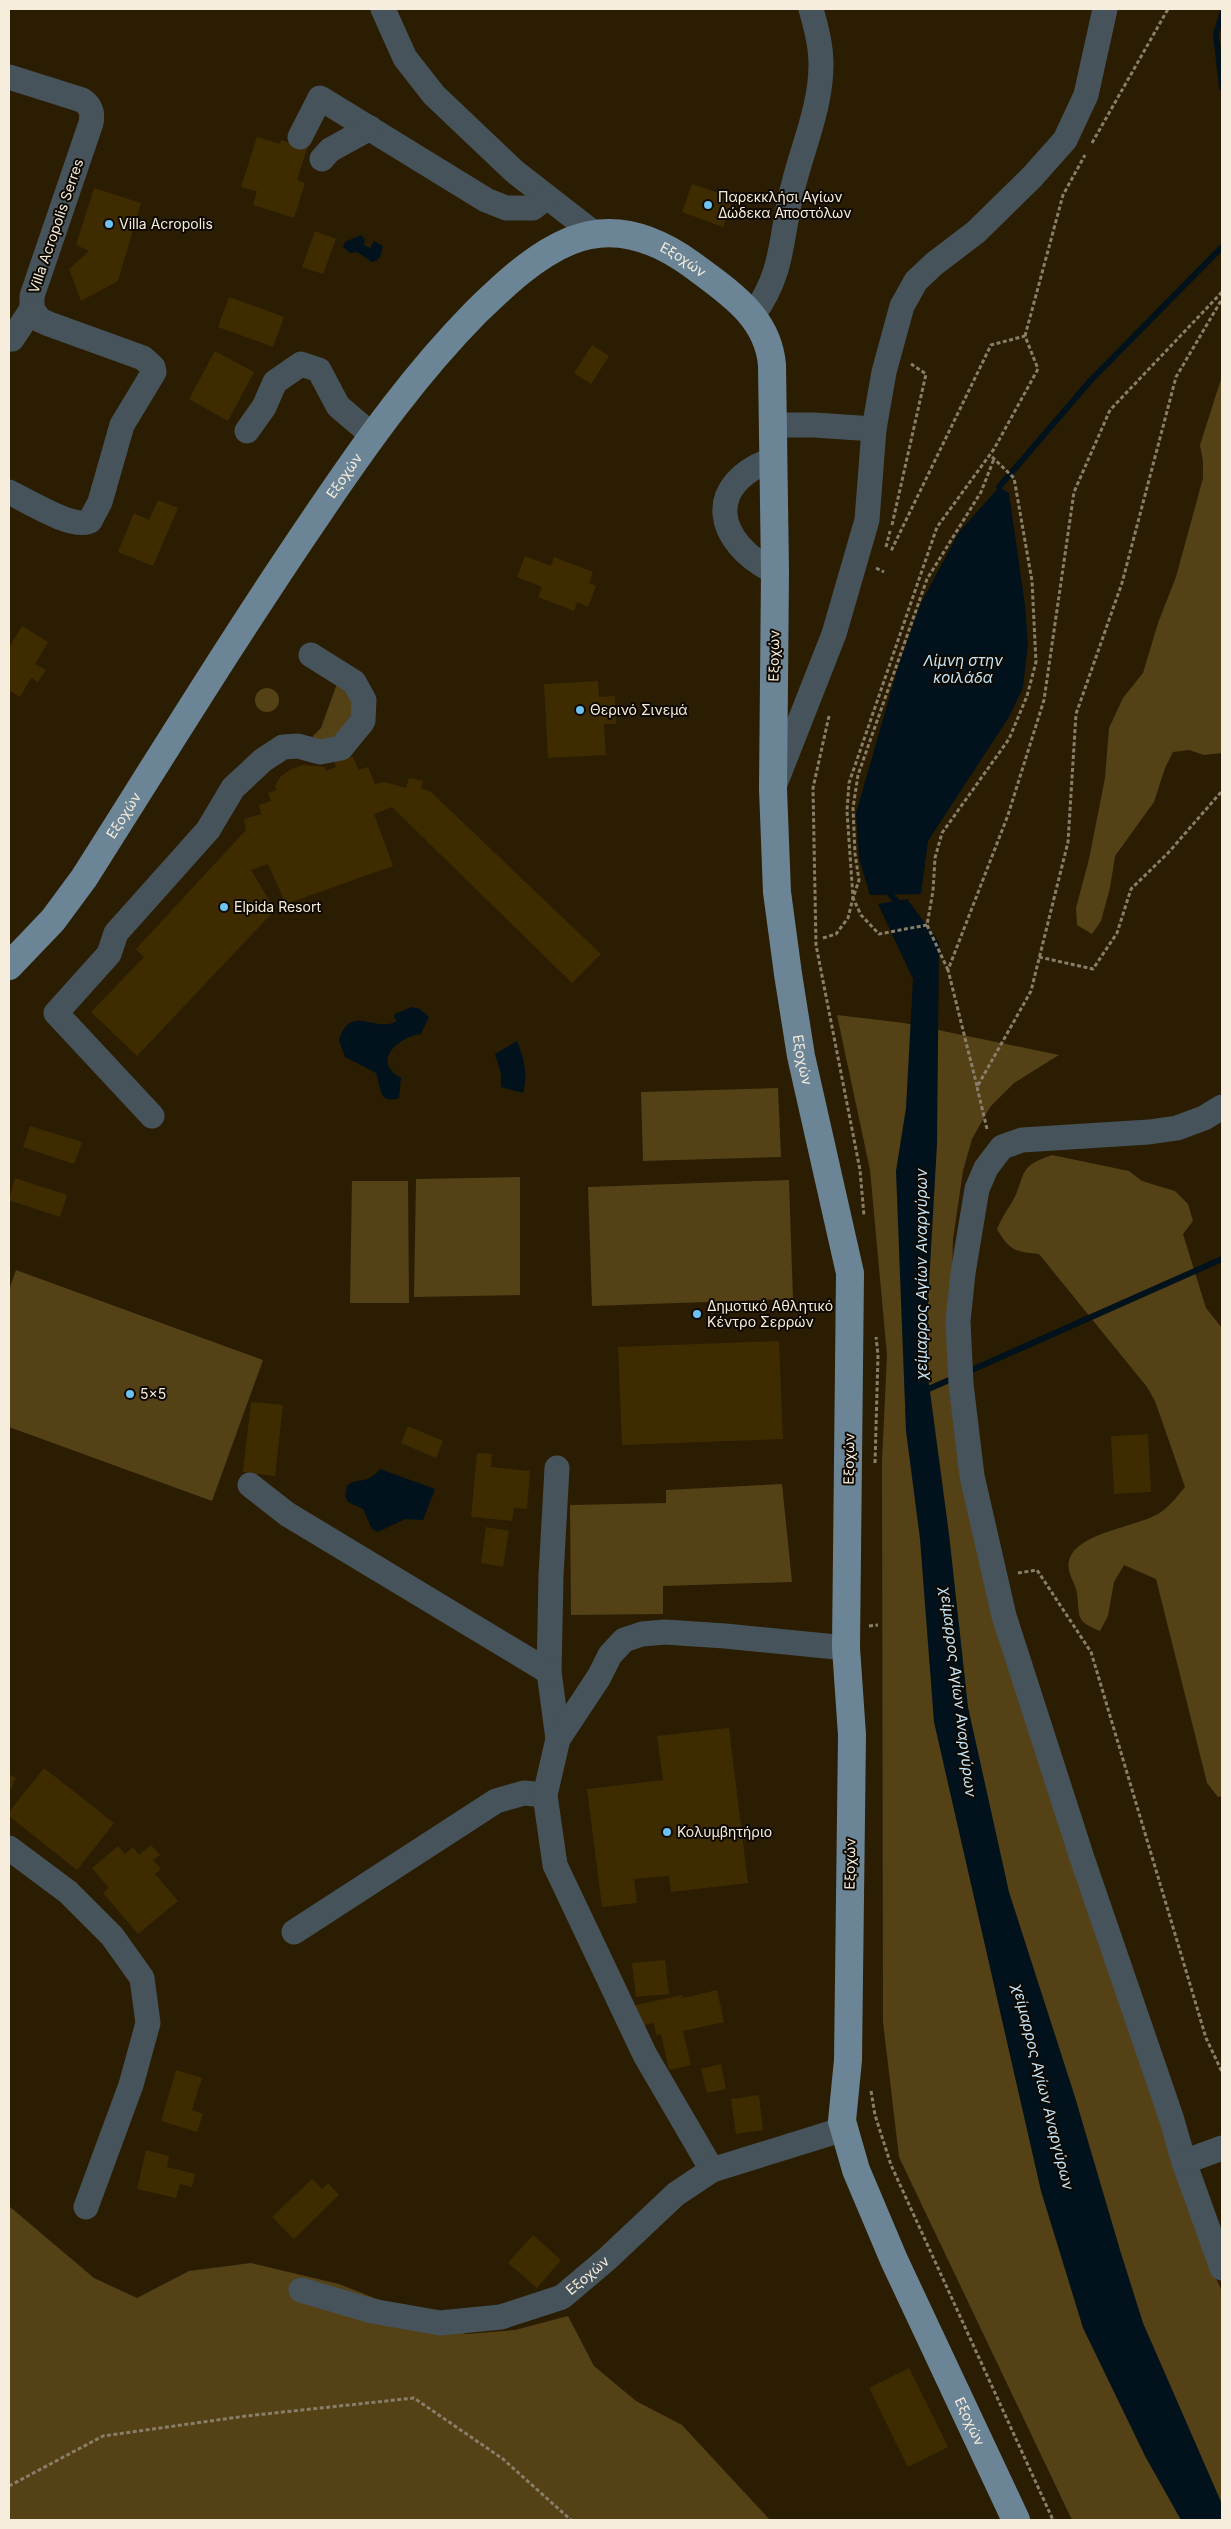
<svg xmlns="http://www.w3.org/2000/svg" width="1231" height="2529" font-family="Inter,sans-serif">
  <rect width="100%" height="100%" fill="#2a1d02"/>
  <g fill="#544116">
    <path d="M1222 376V753L1204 755 1189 750 1173 752 1165 768 1154 802 1115 856 1110 888 1101 921 1092 934 1077 925 1076 908 1089 859 1105 778 1109 728 1123 698 1143 673 1158 623 1176 577 1203 478V461L1200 445Z"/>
    <path d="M338 681 354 705 345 735 314 743 313 736 321 728Z"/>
    <circle cx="267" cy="700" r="12"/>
    <path d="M837 1015 904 1023 1059 1055 1014 1083 990 1107 972 1139 963 1171 953 1239 951 1316 964 1458 1209 2264 1222 2291V2520H1072L899 2157 883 2022 882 1461 887 1355 870 1170Z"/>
    <path d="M778 1088 781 1157 643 1161 641 1092Z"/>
    <path d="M1052 1155 1129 1171 1142 1181 1175 1191 1188 1204 1193 1221 1183 1234 1206 1308 1222 1328V1796L1218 1797 1207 1783 1156 1579 1124 1565 1114 1582 1108 1616 1100 1631C1075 1621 1080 1617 1077 1594 1076 1583 1066 1573 1069 1561 1075 1532 1140 1527 1161 1512 1171 1505 1178 1495 1185 1487L1155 1401 1147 1387 1039 1254C1015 1252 1009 1250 997 1229 1001 1219 1006 1212 1012 1202 1027 1175 1016 1167 1052 1155Z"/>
    <path d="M520 1177V1295L414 1297 416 1179Z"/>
    <path d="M789 1180 793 1299 592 1306 588 1187Z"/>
    <path d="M352 1181H408L409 1303H350Z"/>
    <path d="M16 1270 263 1360 212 1501 9 1427V1290Z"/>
    <path d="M782 1484 792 1582 663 1586V1614L571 1615 570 1505 666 1503V1490Z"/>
    <path d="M9 2206 94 2278 137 2298 189 2271 251 2263 339 2284 466 2334 515 2330 568 2316 594 2366 636 2401 682 2425 770 2520H9Z"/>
  </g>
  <g fill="#02121c">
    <path d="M361 235 365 239 364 245 370 248 374 241 383 246C381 254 381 260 372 262L357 252 350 253 343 247 345 242Z"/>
    <path d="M999 487 1009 493 1025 605 1028 643 1023 688 1009 717 928 841 921 894 870 895 859 858 856 813 898 667 921 603 959 532Z"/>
    <path d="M907 899 939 942 937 1144 925 1354 949 1534 968 1707 1009 1892 1075 2097 1120 2250 1143 2323 1222 2504V2520H1181L1145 2456 1083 2328 1041 2191 934 1722 920 1539 906 1431 896 1171 906 1108 913 979 878 904Z"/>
    <path d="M412 1007 420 1009 429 1017 421 1034C397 1037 371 1062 401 1078L399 1098C378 1105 381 1086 376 1073L345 1057 339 1040C351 1002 376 1034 397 1021L394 1017 395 1014Z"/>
    <path d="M517 1041C524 1057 528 1076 523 1093L501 1087V1073L495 1054Z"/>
    <path d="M380 1469 435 1489 423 1520 405 1519 378 1532 372 1529 363 1509 348 1502 345 1496 347 1486C359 1476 366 1486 380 1469Z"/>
  </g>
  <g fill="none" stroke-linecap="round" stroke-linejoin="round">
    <g stroke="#02121c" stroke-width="6">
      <path d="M1222 14 1216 34 1222 88"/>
      <path d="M999 487 1091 380 1222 247"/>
      <path d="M890 894 901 906"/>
      <path d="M965 1373 1222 1259"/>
      <path d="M924 1391 956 1377"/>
    </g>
  </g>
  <g fill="#3e2c00">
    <path d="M257 137 280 144 281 140 307 148 297 180 305 183 294 218 253 205 257 191 241 187Z"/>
    <path d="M692 184 733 198 723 227 682 212Z"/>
    <path d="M94 188 141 203 118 281 81 301 69 269 89 251 76 245Z"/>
    <path d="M315 231 336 239 323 274 302 267Z"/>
    <path d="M229 297 284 317 273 347 218 327Z"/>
    <path d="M592 345 609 356 591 384 574 373Z"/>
    <path d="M215 351 254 372 228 421 189 399Z"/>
    <path d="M158 500 178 508 153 566 118 552 134 513 149 520Z"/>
    <path d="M525 556 551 566 554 557 593 572 589 583 596 586 588 607 577 602 574 611 538 597 542 587 517 577Z"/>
    <path d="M22 626 48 642 35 664 46 670 38 682 31 678 20 697 9 690V648Z"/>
    <path d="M598 681 599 697 615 696 616 724H604L606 755 548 758 544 684Z"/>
    <path d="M349 757H353L359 770 368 767 375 784 384 782 406 788 409 778 423 781 421 788 431 792 601 954 572 983 392 807 374 814 393 866 286 904 268 864 251 870 275 910 137 1056 91 1012 144 957 136 949 246 830 244 819 261 814 259 805 271 801 268 793 277 790 275 786 280 777 291 769 303 765 325 767 326 771 336 767 334 761Z"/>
    <path d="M30 1126 82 1142 74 1164 23 1147Z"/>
    <path d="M15 1178 67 1195 60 1217 9 1200Z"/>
    <path d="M779 1341 783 1439 622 1445 618 1347Z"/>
    <path d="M251 1402 283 1405 275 1476 243 1472Z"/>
    <path d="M408 1426 443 1441 436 1458 401 1443Z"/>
    <path d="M1148 1434 1151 1492 1114 1494 1111 1436Z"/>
    <path d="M477 1453 492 1454 491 1467 530 1471 527 1509 514 1508 512 1521 471 1517Z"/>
    <path d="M486 1527 509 1531 503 1567 481 1563Z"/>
    <path d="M729 1728 748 1883 671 1892 669 1876 634 1879 637 1903 602 1907 587 1789 663 1780 657 1736Z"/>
    <path d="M44 1768 114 1823 77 1870 9 1816V1812Z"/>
    <path d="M9 1774 16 1778 9 1793Z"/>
    <path d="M151 1845 160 1855 153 1860 161 1869 155 1874 178 1901 138 1934 103 1893 109 1888 92 1868 118 1846 125 1854 133 1847 139 1855Z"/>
    <path d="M665 1960 669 1994 636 1997 632 1963Z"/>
    <path d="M717 1990 724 2022 683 2031 691 2065 669 2070 661 2034 656 2035 654 2023 637 2027 632 2006 682 1995 683 1998Z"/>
    <path d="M721 2064 726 2089 707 2093 701 2069Z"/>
    <path d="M176 2070 202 2078 192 2110 203 2114 197 2132 161 2121Z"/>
    <path d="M759 2095 763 2130 736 2134 731 2099Z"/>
    <path d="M146 2150 169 2156 167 2167 195 2174 192 2187 180 2184 176 2198 137 2189Z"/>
    <path d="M312 2179 322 2189 328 2183 339 2195 294 2239 272 2217Z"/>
    <path d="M533 2235 561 2260 537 2288 508 2263Z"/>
    <path d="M909 2368 948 2447 908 2467 869 2388Z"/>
  </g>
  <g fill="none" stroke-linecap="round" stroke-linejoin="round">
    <g stroke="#897e69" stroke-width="3" stroke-dasharray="4 2.5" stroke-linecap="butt">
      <path d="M1092 143 1168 9"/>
      <path d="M1025 336 1063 195 1085 155"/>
      <path d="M892 525 926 374 911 364"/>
      <path d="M886 547 890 531"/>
      <path d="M876 568 884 572"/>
      <path d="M829 716 813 788 816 945 860 1170 864 1216"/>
      <path d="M927 925 879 934 861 915 853 898 859 880 855 854 853 808 858 775 927 579 981 492 994 459"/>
      <path d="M823 938 836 934 848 918 853 898 847 811 849 783 937 527 994 449 1038 369 1025 336 991 345 891 551"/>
      <path d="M1039 957 1093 969 1117 933 1131 889 1168 853 1222 791"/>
      <path d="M948 970 927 925 933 891 935 858 942 833 1009 739 1027 696 1036 662 1032 581 1014 478 990 455"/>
      <path d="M977 1086 948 970 1008 815 1044 700 1074 492 1110 410 1222 292"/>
      <path d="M987 1129 977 1087 1031 991 1068 842 1076 714 1122 583 1176 377 1222 299"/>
      <path d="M875 1463 878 1355 876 1337"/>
      <path d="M1018 1573 1037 1570 1091 1652 1206 2038 1222 2072"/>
      <path d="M869 1626 878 1625"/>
      <path d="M871 2091 875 2115 891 2165 1053 2520"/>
      <path d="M9 2486 103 2436 246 2416 414 2398 503 2459 571 2520"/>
    </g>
    <g stroke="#46535b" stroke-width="25">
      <path d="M383 9 405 58 434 95 514 171 595 234"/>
      <path d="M9 77 82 100C91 106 93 113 91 123L32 296V309L40 320 49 324 143 358 153 367 154 372 122 425 100 502 90 521C73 530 26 500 9 492"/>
      <path d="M300 137 320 98 486 200 506 208H533L547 197"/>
      <path d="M322 159 330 150 370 128"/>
      <path d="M753 315C786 271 780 232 794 183 804 144 821 105 821 65 821 45 816 27 811 9"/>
      <path d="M9 339H12L32 309"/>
      <path d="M773 425H814L874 429"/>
      <path d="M247 431 264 407 275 382 301 364 319 370 338 406 372 435"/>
      <path d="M774 459C702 484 715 543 775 572"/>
      <path d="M775 784 834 634 867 520 874 429 884 372 902 306 916 281 934 264 976 232 1032 177 1065 140 1086 95 1105 9"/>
      <path d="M1222 1107 1204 1118 1177 1128 1149 1132 1022 1140 1002 1147 986 1168 977 1189 963 1273 958 1321 961 1384 972 1476 1004 1616 1082 1858 1171 2117 1184 2162 1222 2268"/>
      <path d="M152 1116 56 1013 109 954 116 933 208 830 233 788 263 760 283 747 298 746 320 752 341 748 363 721 364 700 354 682 311 655"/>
      <path d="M557 1468 551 1576 549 1672 558 1739"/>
      <path d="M250 1485 287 1514 549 1672"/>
      <path d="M9 1848 68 1892 112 1936 142 1978 148 2023 131 2085 86 2207"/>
      <path d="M294 1932 496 1801 524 1793 545 1795"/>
      <path d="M1184 2162 1222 2148"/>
      <path d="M712 2170 645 2055 555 1865 545 1795 558 1739 599 1677 610 1655 624 1640 642 1634 665 1632 725 1636 846 1648"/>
      <path id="s1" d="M301 2290 372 2311 440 2323 501 2317 562 2297 607 2259 676 2194 712 2170 844 2129"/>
    </g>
    <path stroke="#6b8596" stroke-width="28" id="s2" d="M9 966 53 920 84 878C162 755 238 631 320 511 368 440 416 373 476 312 504 285 534 256 570 241 613 223 655 238 691 264 727 291 768 316 772 365L775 572 773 789 777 892 788 974 801 1056 850 1273 846 1648 852 1735 848 2060 842 2121 856 2170 894 2260 1016 2520"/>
  </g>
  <g fill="#6ec2f3" stroke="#0e0901" stroke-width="2">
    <circle cx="708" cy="205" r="5"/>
    <circle cx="109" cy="224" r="5"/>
    <circle cx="580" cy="710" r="5"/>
    <circle cx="224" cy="907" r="5"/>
    <circle cx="697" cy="1314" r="5"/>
    <circle cx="130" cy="1394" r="5"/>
    <circle cx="667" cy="1832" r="5"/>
  </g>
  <g text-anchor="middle" stroke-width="4" stroke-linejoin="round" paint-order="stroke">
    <g font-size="14" fill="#f6eddd" stroke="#0e0901" text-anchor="start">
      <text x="718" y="202">Παρεκκλήσι Αγίων<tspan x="718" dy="16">Δώδεκα Αποστόλων</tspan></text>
      <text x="119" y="229">Villa Acropolis</text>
      <text x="590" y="715">Θερινό Σινεμά</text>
      <text x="234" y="912">Elpida Resort</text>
      <text x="707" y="1311">Δημοτικό Αθλητικό<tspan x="707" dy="16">Κέντρο Σερρών</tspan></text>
      <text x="140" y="1399">5x5</text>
      <text x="677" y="1837">Κολυμβητήριο</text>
    </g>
    <g font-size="14" fill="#f6eddd" stroke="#0e0901">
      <text transform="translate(56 226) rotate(-71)" y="5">Villa Acropolis Serres</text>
      <text dy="5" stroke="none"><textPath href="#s2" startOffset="1044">Εξοχών</textPath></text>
      <text dy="5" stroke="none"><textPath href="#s2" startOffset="595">Εξοχών</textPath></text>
      <text transform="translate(774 656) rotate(-89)" y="5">Εξοχών</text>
      <text dy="5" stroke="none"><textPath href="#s2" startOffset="190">Εξοχών</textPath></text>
      <text dy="5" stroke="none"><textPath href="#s2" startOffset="1884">Εξοχών</textPath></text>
      <text transform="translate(849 1459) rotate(-89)" y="5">Εξοχών</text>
      <text transform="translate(850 1864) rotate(-89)" y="5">Εξοχών</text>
      <text dy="5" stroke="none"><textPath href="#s1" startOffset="302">Εξοχών</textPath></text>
      <text dy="5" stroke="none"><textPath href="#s2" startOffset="3278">Εξοχών</textPath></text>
    </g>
    <g font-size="15" font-style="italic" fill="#c5e6fa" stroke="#0e0901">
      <text x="963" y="666">Λίμνη στην<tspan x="963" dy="17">κοιλάδα</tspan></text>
      <text transform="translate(922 1274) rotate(-90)" y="5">χείμαρρος Αγίων Αναργύρων</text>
      <text transform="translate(958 1692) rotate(83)" y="5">χείμαρρος Αγίων Αναργύρων</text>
      <text transform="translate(1043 2087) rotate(76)" y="5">χείμαρρος Αγίων Αναργύρων</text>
    </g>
  </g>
  <rect width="1231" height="2529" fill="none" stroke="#f6eddd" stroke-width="20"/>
</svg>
